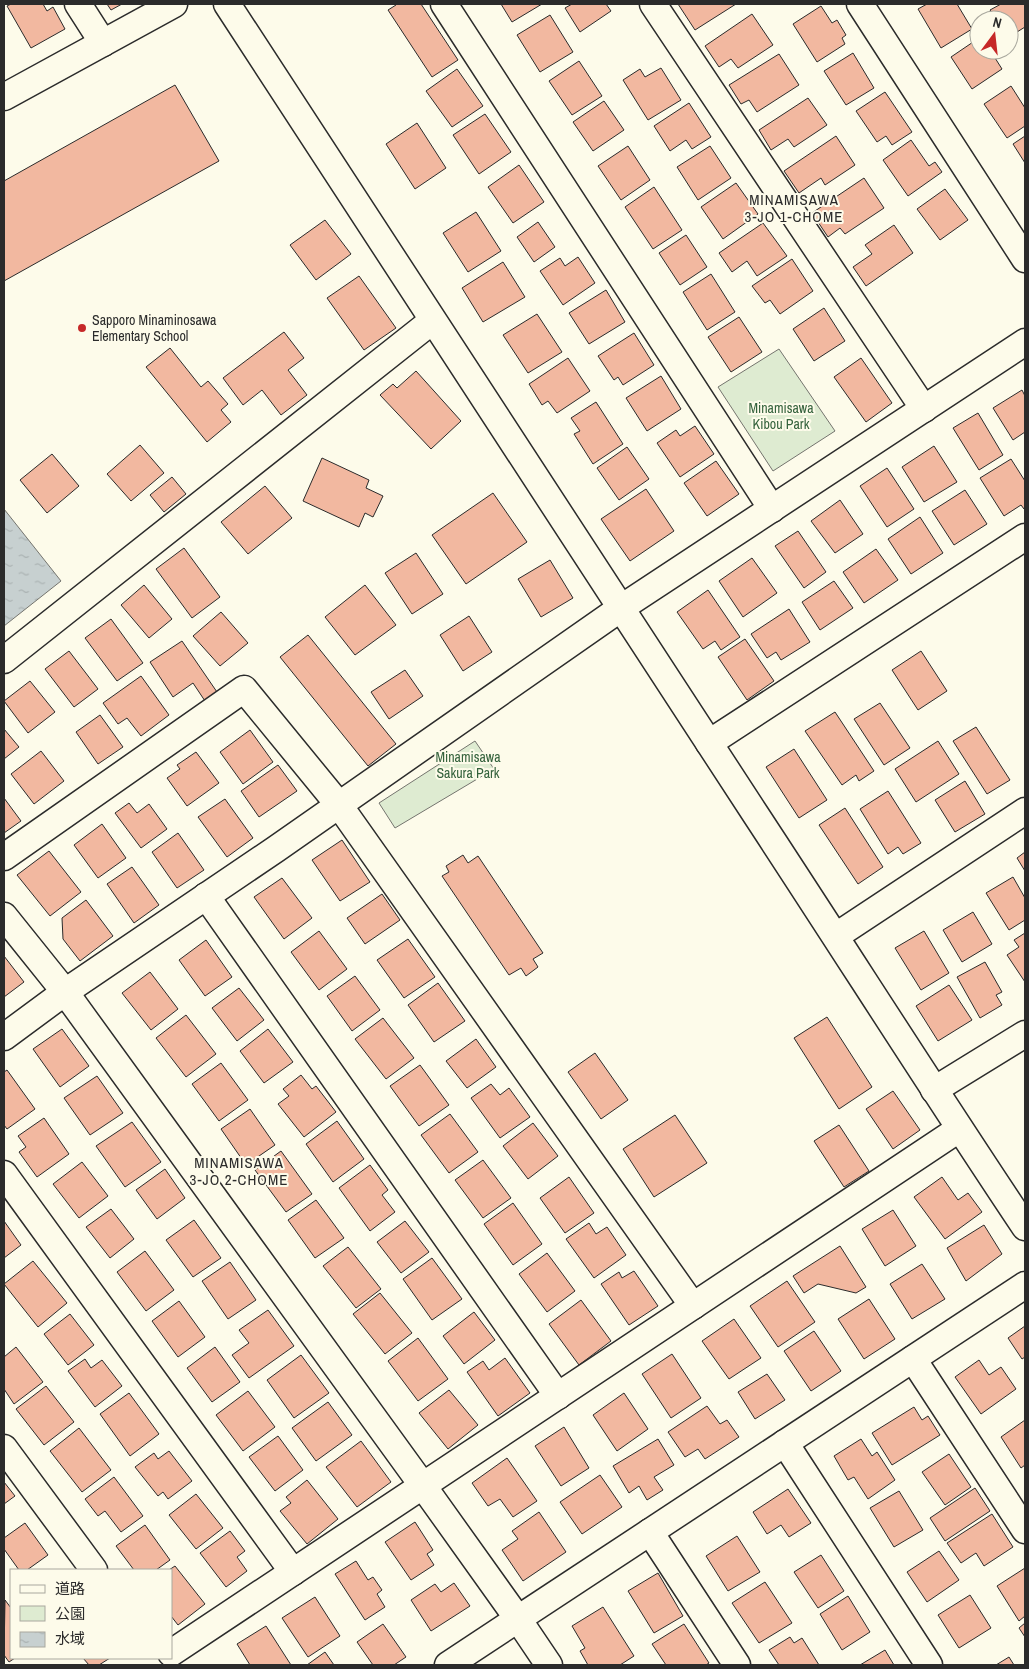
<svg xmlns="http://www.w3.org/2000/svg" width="1029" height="1669" font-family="'Archivo Narrow','Noto Sans JP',sans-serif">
  <defs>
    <pattern id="water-ripples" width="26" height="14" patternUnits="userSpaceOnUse" patternTransform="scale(1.25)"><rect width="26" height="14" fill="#c7d0d0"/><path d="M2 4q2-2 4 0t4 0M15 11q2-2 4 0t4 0" fill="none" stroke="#abb3b3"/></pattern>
  </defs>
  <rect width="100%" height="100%" fill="#fdfbea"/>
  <g fill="#deebd1" stroke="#74746e">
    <path d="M779 349 835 431 773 471 718 387Z"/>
    <path d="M475 741 494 769 395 828 379 803Z"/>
  </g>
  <path fill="url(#water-ripples)" stroke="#74746e" d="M4 509 61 581 4 626Z"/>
  <g fill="#f2b8a0" stroke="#2b2b2b">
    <path d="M11 4H43L47 11 53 7 65 29 31 48 7 6Z"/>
    <path d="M107 4H122L111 10Z"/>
    <path d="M395 4H421L458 60 432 77 388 10 396 5Z"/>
    <path d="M501 4H542L512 22Z"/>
    <path d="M572 4H606L611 11 580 32 565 8Z"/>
    <path d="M678 4H736L695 30Z"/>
    <path d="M927 4H957L972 29 941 48 918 9Z"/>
    <path d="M1001 4H1025V27L1009 37V20H997L990 10Z"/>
    <path d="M821 6 832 23 837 20 846 35 842 38 845 44 817 62 793 24Z"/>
    <path d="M752 14 773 45 738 68 731 59 719 67 705 46Z"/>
    <path d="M550 15 573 52 540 72 517 35Z"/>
    <path d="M979 38V50H990L1002 69 972 89 951 57Z"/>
    <path d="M853 53 874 88 846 105 824 71Z"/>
    <path d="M779 54 799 85 757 112 749 100 741 104 729 85Z"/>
    <path d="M579 61 602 96 572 115 549 81Z"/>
    <path d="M661 68 681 100 648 120 623 80 640 69 645 77Z"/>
    <path d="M457 69 483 106 452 127 426 91Z"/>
    <path d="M175 85 219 161 4 281V181Z"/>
    <path d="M1011 86 1025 108V126L1007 138 984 104Z"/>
    <path d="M885 92 912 132 892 145 886 136 877 142 856 111Z"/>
    <path d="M808 98 827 125 794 147 788 139 771 150 759 130Z"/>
    <path d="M604 101 624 130 593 151 573 122Z"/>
    <path d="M689 103 711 137 692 149 686 140 670 151 654 126Z"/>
    <path d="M485 114 511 152 479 174 453 135Z"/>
    <path d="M417 123 446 168 415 189 386 144Z"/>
    <path d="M836 136 855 165 825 185 821 178 799 193 784 171Z"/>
    <path d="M1025 136V163L1013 144Z"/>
    <path d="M911 140 929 166 935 162 942 172 908 196 883 160Z"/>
    <path d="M628 146 650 180 621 200 598 166Z"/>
    <path d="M710 146 731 178 698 200 677 167Z"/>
    <path d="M519 165 544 202 513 223 488 187Z"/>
    <path d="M864 178 884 208 845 234 840 228 828 237 812 213Z"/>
    <path d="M736 183 758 214 723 239 701 207Z"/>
    <path d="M654 187 682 230 653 249 625 207Z"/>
    <path d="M945 189 968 220 940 240 917 209Z"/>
    <path d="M476 212 501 251 468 272 443 233Z"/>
    <path d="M325 220 351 254 316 280 290 245Z"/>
    <path d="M538 222 555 247 534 262 517 237Z"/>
    <path d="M763 223 787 256 757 276 747 261 732 272 719 253Z"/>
    <path d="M894 225 913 253 866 286 853 267 872 254 865 245Z"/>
    <path d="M686 235 707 267 680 285 659 253Z"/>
    <path d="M578 257 595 283 563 305 540 271 560 258 565 266Z"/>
    <path d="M792 259 813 291 780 314 770 300 765 303 752 286Z"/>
    <path d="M503 262 525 297 483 322 462 288Z"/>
    <path d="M711 274 735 312 707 330 683 292Z"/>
    <path d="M359 276 396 328 364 350 327 298Z"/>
    <path d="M606 290 625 322 589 344 569 313Z"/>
    <path d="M824 308 845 341 814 361 793 329Z"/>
    <path d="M537 314 562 352 528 373 503 335Z"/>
    <path d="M739 317 762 352 731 372 708 337Z"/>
    <path d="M284 332 304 358 288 370 307 395 281 415 262 390 243 405 223 378Z"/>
    <path d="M634 333 654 365 623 385 618 377 614 380 598 356Z"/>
    <path d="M170 348 201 387 208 381 228 404 221 410 231 422 207 442 146 367Z"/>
    <path d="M568 358 590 391 557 413 548 401 542 405 529 384Z"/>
    <path d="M861 358 892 403 866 422 834 377Z"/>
    <path d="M416 371 461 421 431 449 380 395 393 384 397 388Z"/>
    <path d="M661 376 681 409 647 431 626 398Z"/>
    <path d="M1022 390 1025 396V432L1013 440 993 408Z"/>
    <path d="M596 402 623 444 593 464 574 434 580 431 571 418Z"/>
    <path d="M978 413 1003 455 979 470 953 428Z"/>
    <path d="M695 426 714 454 680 477 657 443 676 430 680 436Z"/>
    <path d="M140 445 164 473 131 501 107 474Z"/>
    <path d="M934 446 957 482 924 502 902 467Z"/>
    <path d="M627 447 649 479 619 500 597 468Z"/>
    <path d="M52 454 79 486 47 513 20 480Z"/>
    <path d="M322 458 369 480 366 488 383 496 373 517 365 513 359 527 303 501Z"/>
    <path d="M1011 459 1025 481V508L1024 509 1021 505 1004 516 980 478Z"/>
    <path d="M716 461 739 494 707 516 684 483Z"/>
    <path d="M887 468 914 509 887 527 860 486Z"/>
    <path d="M172 477 186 494 164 512 150 495Z"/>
    <path d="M265 486 292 518 248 554 221 522Z"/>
    <path d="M646 489 674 531 630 561 601 519Z"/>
    <path d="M965 490 987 524 954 545 932 511Z"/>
    <path d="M493 493 527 542 466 584 432 535Z"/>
    <path d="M840 500 863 534 835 553 811 521Z"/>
    <path d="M920 517 943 553 911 574 888 539Z"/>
    <path d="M798 531 826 572 804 588 775 546Z"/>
    <path d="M184 548 220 597 192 618 156 569Z"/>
    <path d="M876 549 898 580 864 603 843 572Z"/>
    <path d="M416 553 443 594 412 614 385 573Z"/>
    <path d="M752 558 777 593 743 617 719 581Z"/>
    <path d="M550 560 573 598 541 617 518 579Z"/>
    <path d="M834 581 853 608 820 630 802 602Z"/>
    <path d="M144 585 172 619 149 638 121 605Z"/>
    <path d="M365 585 396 625 355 655 325 617Z"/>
    <path d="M708 590 740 637 721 650 715 641 703 649 677 612Z"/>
    <path d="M789 609 810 642 781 660 776 652 767 658 751 634Z"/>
    <path d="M221 612 248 643 220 666 193 636Z"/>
    <path d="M469 616 492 652 463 671 440 635Z"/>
    <path d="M111 619 143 663 117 681 85 638Z"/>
    <path d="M308 635 396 744 368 766 280 657Z"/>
    <path d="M745 639 774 681 747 700 718 657Z"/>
    <path d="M182 641 217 692 205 701 193 683 173 697 150 662Z"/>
    <path d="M69 651 98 689 74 707 45 669Z"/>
    <path d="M921 651 947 691 918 710 892 670Z"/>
    <path d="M405 670 423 696 389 719 371 692Z"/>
    <path d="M141 676 169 715 141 736 127 718 118 724 103 703Z"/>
    <path d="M30 681 55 712 28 733 4 701Z"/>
    <path d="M880 703 910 748 884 765 854 719Z"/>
    <path d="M835 712 874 771 859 781 856 775 842 785 805 731Z"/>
    <path d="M100 715 123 747 98 764 76 732Z"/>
    <path d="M976 727 1010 780 987 794 953 741Z"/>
    <path d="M4 729 19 747 4 759Z"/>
    <path d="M250 730 273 762 243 784 220 752Z"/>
    <path d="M938 741 959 774 916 802 895 769Z"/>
    <path d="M794 749 827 800 799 818 766 767Z"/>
    <path d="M41 751 64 781 34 804 11 774Z"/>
    <path d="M196 752 219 783 187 806 167 778 180 769 177 765Z"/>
    <path d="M278 765 297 791 259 817 241 791Z"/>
    <path d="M965 781 985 814 955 832 935 800Z"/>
    <path d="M888 791 921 843 903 854 898 847 888 854 860 809Z"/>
    <path d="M4 798 21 821 4 833Z"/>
    <path d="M225 799 253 838 227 857 198 817Z"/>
    <path d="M129 803 137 813 149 804 167 829 141 848 115 813Z"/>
    <path d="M845 808 883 867 858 884 819 825Z"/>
    <path d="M102 824 126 858 98 878 74 845Z"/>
    <path d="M178 833 204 870 177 888 152 852Z"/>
    <path d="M342 840 370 882 340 901 312 860Z"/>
    <path d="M49 851 81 892 50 916 17 875Z"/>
    <path d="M1025 852V871L1017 858Z"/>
    <path d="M463 855 468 863 478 856 543 953 533 959 538 967 526 976 521 968 509 975 442 876 449 872 446 866Z"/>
    <path d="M132 867 159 905 134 923 107 884Z"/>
    <path d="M1013 877 1025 898V920L1009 930 986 893Z"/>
    <path d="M282 878 312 918 284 939 254 897Z"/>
    <path d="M382 894 400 920 365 944 347 918Z"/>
    <path d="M86 900 113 936 80 961 63 939 62 918Z"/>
    <path d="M973 912 992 944 962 962 943 930Z"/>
    <path d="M319 931 347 969 319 990 291 952Z"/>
    <path d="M924 931 949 973 921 990 895 948Z"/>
    <path d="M1025 933V982L1007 955 1019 947 1014 940Z"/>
    <path d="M408 939 435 977 404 998 377 960Z"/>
    <path d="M206 940 232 977 205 996 179 960Z"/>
    <path d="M4 956 24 982 4 997Z"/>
    <path d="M985 962 1002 992 996 995 1002 1005 980 1018 957 977Z"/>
    <path d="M150 972 178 1009 151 1030 122 993Z"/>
    <path d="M355 976 380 1010 352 1031 327 996Z"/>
    <path d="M438 983 465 1021 434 1042 408 1005Z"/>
    <path d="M949 985 972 1020 938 1041 916 1006Z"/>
    <path d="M239 988 264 1020 237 1041 212 1008Z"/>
    <path d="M186 1015 216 1054 186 1077 156 1038Z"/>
    <path d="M827 1017 872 1087 839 1109 794 1038Z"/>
    <path d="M383 1018 414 1058 386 1079 355 1039Z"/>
    <path d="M62 1029 89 1066 60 1087 33 1049Z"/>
    <path d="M268 1029 293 1062 264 1083 240 1051Z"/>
    <path d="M476 1039 496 1067 467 1088 446 1061Z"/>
    <path d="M595 1053 628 1100 601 1119 568 1072Z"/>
    <path d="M221 1063 248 1100 219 1121 192 1084Z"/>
    <path d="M420 1065 449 1105 419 1126 390 1086Z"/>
    <path d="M7 1070 35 1109 7 1129 4 1125V1072Z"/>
    <path d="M301 1075 312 1089 316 1086 336 1112 304 1137 278 1104 289 1096 283 1089Z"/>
    <path d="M97 1076 123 1113 90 1135 64 1098Z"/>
    <path d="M491 1084 500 1095 509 1088 530 1117 500 1138 471 1098Z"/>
    <path d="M893 1091 920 1130 893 1149 866 1109Z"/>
    <path d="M250 1109 275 1145 246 1165 221 1129Z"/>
    <path d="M450 1114 478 1152 449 1173 421 1135Z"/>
    <path d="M675 1115 707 1163 654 1197 623 1149Z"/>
    <path d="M44 1118 69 1154 37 1177 19 1152 26 1147 18 1136Z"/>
    <path d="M337 1121 364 1159 333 1182 306 1144Z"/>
    <path d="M132 1122 161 1162 125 1187 96 1146Z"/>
    <path d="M533 1123 558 1156 528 1179 503 1146Z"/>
    <path d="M839 1125 869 1171 844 1187 814 1141Z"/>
    <path d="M281 1151 312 1194 286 1212 255 1170Z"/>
    <path d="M483 1160 511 1198 483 1218 455 1180Z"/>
    <path d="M82 1162 108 1196 79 1218 53 1184Z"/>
    <path d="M370 1165 388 1190 382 1195 395 1212 370 1231 339 1188Z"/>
    <path d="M165 1169 185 1198 157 1219 136 1190Z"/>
    <path d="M569 1177 594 1213 565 1233 540 1198Z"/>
    <path d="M942 1177 958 1200 968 1193 982 1212 945 1239 914 1197Z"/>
    <path d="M316 1200 344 1238 315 1258 288 1220Z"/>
    <path d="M513 1203 542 1244 513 1265 484 1224Z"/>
    <path d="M111 1209 134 1239 110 1258 86 1227Z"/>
    <path d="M893 1210 916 1246 885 1266 862 1229Z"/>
    <path d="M194 1220 221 1258 193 1277 166 1240Z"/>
    <path d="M4 1221 21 1245 4 1258Z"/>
    <path d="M405 1221 429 1252 401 1273 377 1242Z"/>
    <path d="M589 1223 596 1234 607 1227 626 1255 594 1278 566 1239Z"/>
    <path d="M984 1225 1002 1254 966 1281 947 1248Z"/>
    <path d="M840 1246 866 1287 856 1293 818 1284 804 1293 793 1276Z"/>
    <path d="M348 1247 381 1289 356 1308 323 1266Z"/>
    <path d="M145 1251 174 1290 146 1311 117 1272Z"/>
    <path d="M547 1253 575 1291 547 1312 519 1274Z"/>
    <path d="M432 1258 462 1299 432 1320 403 1279Z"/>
    <path d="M33 1261 67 1303 38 1327 4 1284Z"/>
    <path d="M230 1262 256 1300 228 1319 202 1281Z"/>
    <path d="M922 1264 945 1299 912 1319 890 1284Z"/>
    <path d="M634 1271 658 1306 629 1325 601 1284 619 1272 622 1278Z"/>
    <path d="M787 1281 815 1322 778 1347 750 1306Z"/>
    <path d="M380 1293 412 1333 385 1354 353 1314Z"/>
    <path d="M869 1299 895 1339 864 1359 838 1319Z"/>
    <path d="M581 1300 611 1341 579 1365 549 1324Z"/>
    <path d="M179 1301 205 1337 178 1357 152 1321Z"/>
    <path d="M268 1310 294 1346 249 1378 232 1355 249 1343 239 1330Z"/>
    <path d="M474 1312 495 1340 464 1364 443 1336Z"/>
    <path d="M70 1314 94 1345 68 1365 44 1334Z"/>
    <path d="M734 1319 761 1358 729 1379 702 1341Z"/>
    <path d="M1025 1326V1357L1022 1359 1008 1338Z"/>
    <path d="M814 1331 841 1371 811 1391 784 1351Z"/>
    <path d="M418 1338 448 1379 418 1401 388 1361Z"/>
    <path d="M16 1347 43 1382 14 1404 4 1389V1357Z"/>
    <path d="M215 1347 240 1382 212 1402 187 1368Z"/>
    <path d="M672 1354 701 1398 671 1418 642 1374Z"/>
    <path d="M301 1355 329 1393 294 1418 267 1380Z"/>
    <path d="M505 1358 530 1393 498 1416 467 1372 483 1361 489 1370Z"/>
    <path d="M85 1359 91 1368 102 1360 122 1386 95 1407 68 1371Z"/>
    <path d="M979 1360 989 1375 1001 1367 1016 1389 981 1414 955 1377Z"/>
    <path d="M767 1374 785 1400 755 1419 738 1392Z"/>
    <path d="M46 1386 74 1422 44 1445 16 1409Z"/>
    <path d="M449 1390 478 1425 448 1449 419 1413Z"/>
    <path d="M248 1391 275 1427 243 1451 216 1415Z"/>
    <path d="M129 1393 159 1434 130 1456 100 1414Z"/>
    <path d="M624 1393 648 1429 617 1451 593 1415Z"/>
    <path d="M328 1402 352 1435 316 1461 292 1428Z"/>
    <path d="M707 1406 720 1424 727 1420 739 1437 705 1459 698 1449 685 1457 668 1432Z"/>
    <path d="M914 1407 922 1420 928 1416 940 1435 892 1465 872 1433Z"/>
    <path d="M1025 1420V1465L1021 1468 1001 1437Z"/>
    <path d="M564 1427 589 1468 561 1486 535 1446Z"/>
    <path d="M79 1428 111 1470 82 1492 50 1451Z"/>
    <path d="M278 1436 303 1470 275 1491 249 1457Z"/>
    <path d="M658 1439 674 1465 654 1477 663 1490 647 1500 639 1486 629 1493 613 1466Z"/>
    <path d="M861 1439 872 1456 877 1452 895 1480 868 1499 854 1477 848 1480 834 1456Z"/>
    <path d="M361 1441 391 1482 357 1507 326 1467Z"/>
    <path d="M169 1451 192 1481 168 1499 163 1492 158 1496 135 1467 154 1453 158 1459Z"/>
    <path d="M949 1454 971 1487 945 1505 922 1472Z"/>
    <path d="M507 1458 537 1501 513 1517 500 1499 488 1506 472 1483Z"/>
    <path d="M600 1475 622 1507 582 1534 560 1502Z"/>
    <path d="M114 1477 143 1516 121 1532 105 1511 98 1516 85 1499Z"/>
    <path d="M307 1480 338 1519 307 1544 280 1511 291 1503 286 1497Z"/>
    <path d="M4 1482 15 1496 4 1504Z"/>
    <path d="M975 1488 990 1511 945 1541 930 1518Z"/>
    <path d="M788 1489 811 1523 789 1537 781 1525 767 1534 753 1512Z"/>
    <path d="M899 1491 923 1530 894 1547 870 1508Z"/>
    <path d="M196 1494 223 1528 196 1549 169 1515Z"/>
    <path d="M539 1512 566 1552 523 1581 502 1550 518 1539 512 1531Z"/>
    <path d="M992 1514 1013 1547 984 1566 976 1553 961 1563 947 1543Z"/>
    <path d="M415 1522 433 1550 427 1554 434 1565 411 1580 385 1542Z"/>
    <path d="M25 1523 48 1555 27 1570H19L4 1549V1538Z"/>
    <path d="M145 1525 170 1560 156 1570H134L116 1546Z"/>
    <path d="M230 1531 245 1551 237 1557 247 1571 226 1587 200 1553Z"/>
    <path d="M737 1536 760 1572 728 1591 706 1556Z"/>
    <path d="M939 1551 959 1580 927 1602 907 1572Z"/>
    <path d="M821 1555 844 1591 818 1608 794 1572Z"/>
    <path d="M356 1561 368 1580 373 1577 382 1590 377 1594 385 1607 365 1620 335 1574Z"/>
    <path d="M175 1566 205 1604 178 1625 171 1616V1570H169Z"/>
    <path d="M1025 1568V1616L1019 1621 997 1586Z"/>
    <path d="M658 1573 683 1616 654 1633 628 1591Z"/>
    <path d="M765 1582 792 1623 759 1643 732 1603Z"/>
    <path d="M454 1583 470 1606 431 1631 411 1600 435 1584 441 1592Z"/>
    <path d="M970 1595 991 1628 959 1648 938 1615Z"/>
    <path d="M848 1596 870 1632 842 1650 820 1614Z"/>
    <path d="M315 1597 340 1636 308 1657 282 1618Z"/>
    <path d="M5 1600 11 1608V1658H15L9 1662 4 1655Z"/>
    <path d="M603 1607 634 1656 620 1665H588L580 1651 585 1648 572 1626Z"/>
    <path d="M1025 1623V1637L1019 1628Z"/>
    <path d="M383 1624 406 1657 394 1665H373L357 1642Z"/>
    <path d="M684 1624 709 1663 706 1665H666L652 1644Z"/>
    <path d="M266 1626 291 1665H250L237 1644Z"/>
    <path d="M790 1637 794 1643 802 1638 819 1665H779L769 1650Z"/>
    <path d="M885 1650 894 1665H860Z"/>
    <path d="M325 1652 334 1665H307Z"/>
    <path d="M1009 1657 1014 1665H996Z"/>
    <path d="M83 1658H110L99 1665H89Z"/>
  </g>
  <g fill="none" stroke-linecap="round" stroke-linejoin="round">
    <g stroke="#2b2b2b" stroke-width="29">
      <g id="minor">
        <path d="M78 4 103 43"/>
        <path d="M227 4C402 275 579 545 756 815 846 952 934 1091 1025 1227"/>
        <path d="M444 4 772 509"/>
        <path d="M653 4 924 409"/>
        <path d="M860 4 1025 259"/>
        <path d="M4 97 174 4"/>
        <path d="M4 660 432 321"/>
        <path d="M709 743 1025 537"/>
        <path d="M4 857 244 689 339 805 693 1306"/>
        <path d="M206 896 558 1396"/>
        <path d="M4 916 65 992 423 1486 518 1619 549 1665"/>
        <path d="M836 936 1025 811"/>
        <path d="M4 1037 65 992 276 849 621 608 1025 342"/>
        <path d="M934 1090 1025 1034"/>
        <path d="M4 1174 293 1572"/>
        <path d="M913 1359 1025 1530"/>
        <path d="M785 1443 929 1665"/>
        <path d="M4 1448 94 1570"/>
        <path d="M650 1532 737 1665"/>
        <path d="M171 1653 959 1129"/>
        <path d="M448 1665 1025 1285"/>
      </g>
    </g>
    <use href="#minor" stroke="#fdfbea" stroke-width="26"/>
  </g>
  <circle fill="#c62828" stroke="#fdfbea" stroke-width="2" cx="82" cy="328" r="5"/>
  <g text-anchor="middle" stroke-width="4" stroke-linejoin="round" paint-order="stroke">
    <g font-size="14" fill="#2b2b2b" stroke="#fdfbea" text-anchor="start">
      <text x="92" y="325">Sapporo Minaminosawa<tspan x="92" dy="16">Elementary School</tspan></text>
    </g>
    <g font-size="14" fill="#34623c" stroke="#fdfbea">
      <text x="781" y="413">Minamisawa<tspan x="781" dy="16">Kibou Park</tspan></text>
      <text x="468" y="762">Minamisawa<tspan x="468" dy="16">Sakura Park</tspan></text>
    </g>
    <g font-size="15" letter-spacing="1" fill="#2b2b2b" stroke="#fdfbea">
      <text x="794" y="205">MINAMISAWA<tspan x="794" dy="17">3-JO 1-CHOME</tspan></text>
      <text x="239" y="1168">MINAMISAWA<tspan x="239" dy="17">3-JO 2-CHOME</tspan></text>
    </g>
  </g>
  <rect width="1029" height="1669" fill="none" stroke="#2b2b2b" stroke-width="10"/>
  <rect x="10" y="1569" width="162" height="90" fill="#fdfbea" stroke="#a9a89e"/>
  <rect x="20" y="1585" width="25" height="8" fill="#fdfbea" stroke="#a9a89e"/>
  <text x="55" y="1594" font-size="15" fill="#2b2b2b">道路</text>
  <rect x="20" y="1606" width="25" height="15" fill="#deebd1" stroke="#a9a89e"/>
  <text x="55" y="1619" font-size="15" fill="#2b2b2b">公園</text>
  <rect x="20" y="1632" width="25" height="15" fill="url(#water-ripples)" stroke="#a9a89e"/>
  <text x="55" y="1644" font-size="15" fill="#2b2b2b">水域</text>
  <g transform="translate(994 35) rotate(15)"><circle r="24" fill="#fdfbea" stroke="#a9a89e"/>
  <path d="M0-4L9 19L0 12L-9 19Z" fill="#c62828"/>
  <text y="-8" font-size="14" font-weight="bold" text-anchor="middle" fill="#2b2b2b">N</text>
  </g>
</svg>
